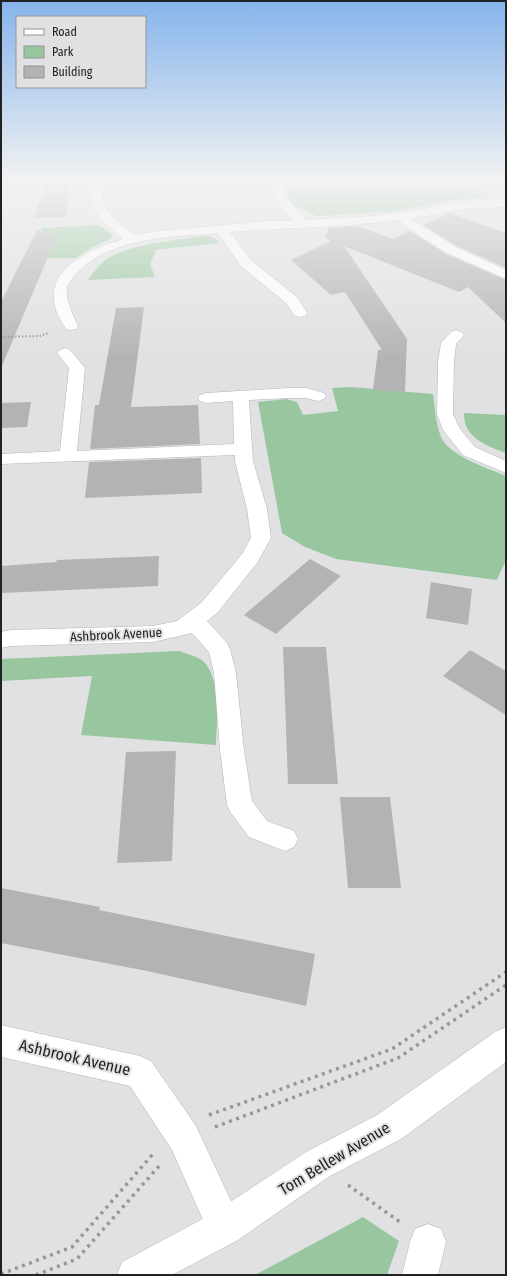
<svg xmlns="http://www.w3.org/2000/svg" width="507" height="1276" font-family="'Fira Sans Condensed',sans-serif">
  <rect width="100%" height="100%" fill="#e1e1e3"/>
  <g fill="#98c79f">
    <path d="M287 182H478L488 197 449 201 398 211 317 216 295 206 290 202 286 189Z"/>
    <path d="M98 225 111 233 112 236 110 239 91 248 76 258H35L42 228Z"/>
    <path d="M201 236C209 236 215 236 219 243L156 250 150 264 155 277 88 280C93 273 98 266 104 261 126 244 174 241 201 236Z"/>
    <path d="M351 387 433 394C435 408 436 424 441 437 449 456 488 468 506 476V560L497 580 336 559 305 547 282 533 258 402 286 399 297 402 303 415 338 411 332 388Z"/>
    <path d="M464 413 506 415V453C486 446 463 437 464 413Z"/>
    <path d="M179 651C186 654 199 656 204 662 221 679 217 723 216 745L81 735 92 676 1 681V659Z"/>
    <path d="M363 1217 399 1241 387 1275H255Z"/>
  </g>
  <g fill="#b3b2b4">
    <path d="M46 182H68L67 217 34 218Z"/>
    <path d="M450 213 506 233V268L457 246 423 225Z"/>
    <path d="M358 226 393 239 410 231 446 254 506 280V323L468 287 459 292 344 246 407 339 405 392 373 390 378 350H382L345 292 331 295 291 260 331 241 325 238 329 228Z"/>
    <path d="M37 230 56 238 1 368V302Z"/>
    <path d="M144 307 131 407 198 405 200 444 90 449 95 405H99L116 308Z"/>
    <path d="M31 402 27 427 1 428V403Z"/>
    <path d="M201 458 202 493 85 498 89 462Z"/>
    <path d="M159 556 158 586 1 593V566L56 562 57 560Z"/>
    <path d="M310 559 341 576 276 634 244 615Z"/>
    <path d="M431 582 472 589 468 625 426 618Z"/>
    <path d="M283 647H326L338 784H288Z"/>
    <path d="M470 650 506 671V715L443 676Z"/>
    <path d="M176 751 172 861 117 863 126 752Z"/>
    <path d="M340 797H390L401 888H348Z"/>
    <path d="M1 888 100 907 99 910 315 954 306 1006 147 971 1 943Z"/>
  </g>
  <g fill="none" stroke-linecap="round" stroke-linejoin="round">
    <g stroke="#b5b5b7" stroke-width="1">
      <g id="street">
        <path d="M92 182H104C96 209 117 221 135 235L160 231 267 221H293L274 197 271 182H283L286 196 305 220 372 216 411 211 463 201 506 199V207L463 209 411 219 456 247 506 270V279L447 253 421 237 398 220C342 228 286 227 230 232L251 260 298 298 307 313 305 316 300 317 295 316 287 304 241 266 218 233C174 237 115 237 81 269 76 274 69 281 67 288 65 299 74 317 78 326L76 329 71 330 66 329C30 278 80 252 123 239 105 224 84 208 92 182Z"/>
        <path d="M456 330 461 332 464 335 456 344 454 362 453 414 460 429 475 447 506 461V473L463 455 443 430 437 414 438 362 441 343 451 332Z"/>
        <path d="M65 348 70 350 85 368 77 451 234 444 233 401 206 403 200 401 198 398 200 395 206 393 289 388H306L324 393 326 396 324 399 318 401 306 398H289L249 400 253 461 267 509 271 538 257 563 218 612 207 621 227 643 230 649 236 673 244 750 252 801 267 821 294 831 298 839 294 847 285 851 249 837 231 813 227 805 220 750 214 673 209 652 192 633 153 642 11 646 1 648V632L11 630 153 626 177 621 202 602 242 554 251 538 247 509 235 461V455L1 464V454L60 451 69 368 57 353 60 350Z"/>
        <path d="M1 1025 140 1056 151 1061 196 1126 243 1227 238 1240 225 1245 212 1240 172 1150 130 1086 1 1057Z"/>
        <path d="M428 1224 441 1229 446 1242 438 1275H402L410 1242 415 1229Z"/>
      </g>
    </g>
    <g stroke="#b5b5b7" stroke-width="1">
      <path id="secondary" d="M506 1027V1062L401 1139 330 1176 238 1240 172 1275H117L122 1262 212 1214 306 1152 377 1115 495 1032Z"/>
    </g>
    <path stroke="#979799" stroke-width="2" stroke-dasharray="1.5 2" stroke-linecap="butt" d="M1 337 40 336 48 333"/>
    <g stroke="#979799" stroke-width="3.5" stroke-dasharray="3 4.5" stroke-linecap="butt">
      <path d="M209 1115 392 1049 506 972"/>
      <path d="M215 1127 398 1058 506 985"/>
      <path d="M348 1185 400 1222"/>
      <path d="M1 1274 72 1247 153 1154"/>
      <path d="M36 1275 77 1259 160 1165"/>
    </g>
    <use href="#street" fill="#fff" fill-rule="evenodd"/>
    <use href="#secondary" fill="#fff" fill-rule="evenodd"/>
  </g>
  <linearGradient id="sky" x2="0" y2="1"><stop stop-color="#85b4ec"/><stop offset="0.5" stop-color="#f2f2f2"/><stop offset="1" stop-color="#f2f2f2" stop-opacity="0"/></linearGradient>
  <rect width="507" height="361" fill="url(#sky)"/>
  <g text-anchor="middle" stroke-width="4" stroke-linejoin="round" paint-order="stroke">
    <g font-size="13" fill="#222223" stroke="#e1e1e3">
      <text transform="translate(116 634) rotate(-3)" y="5">Ashbrook Avenue</text>
    </g>
    <g font-size="16" fill="#222223" stroke="#e1e1e3">
      <text transform="translate(75 1057) rotate(13)" y="6">Ashbrook Avenue</text>
      <text transform="translate(334 1158) rotate(-31)" y="6">Tom Bellew Avenue</text>
    </g>
  </g>
  <rect width="507" height="1276" fill="none" stroke="#222223" stroke-width="4"/>
  <rect x="16" y="16" width="130" height="72" fill="#e1e1e3" stroke="#959596"/>
  <rect x="24" y="29" width="20" height="6" fill="#ffffff" stroke="#959596"/>
  <text x="52" y="36" font-size="12" fill="#222223">Road</text>
  <rect x="24" y="46" width="20" height="12" fill="#98c79f" stroke="#959596"/>
  <text x="52" y="56" font-size="12" fill="#222223">Park</text>
  <rect x="24" y="66" width="20" height="12" fill="#b3b2b4" stroke="#959596"/>
  <text x="52" y="76" font-size="12" fill="#222223">Building</text>
</svg>
